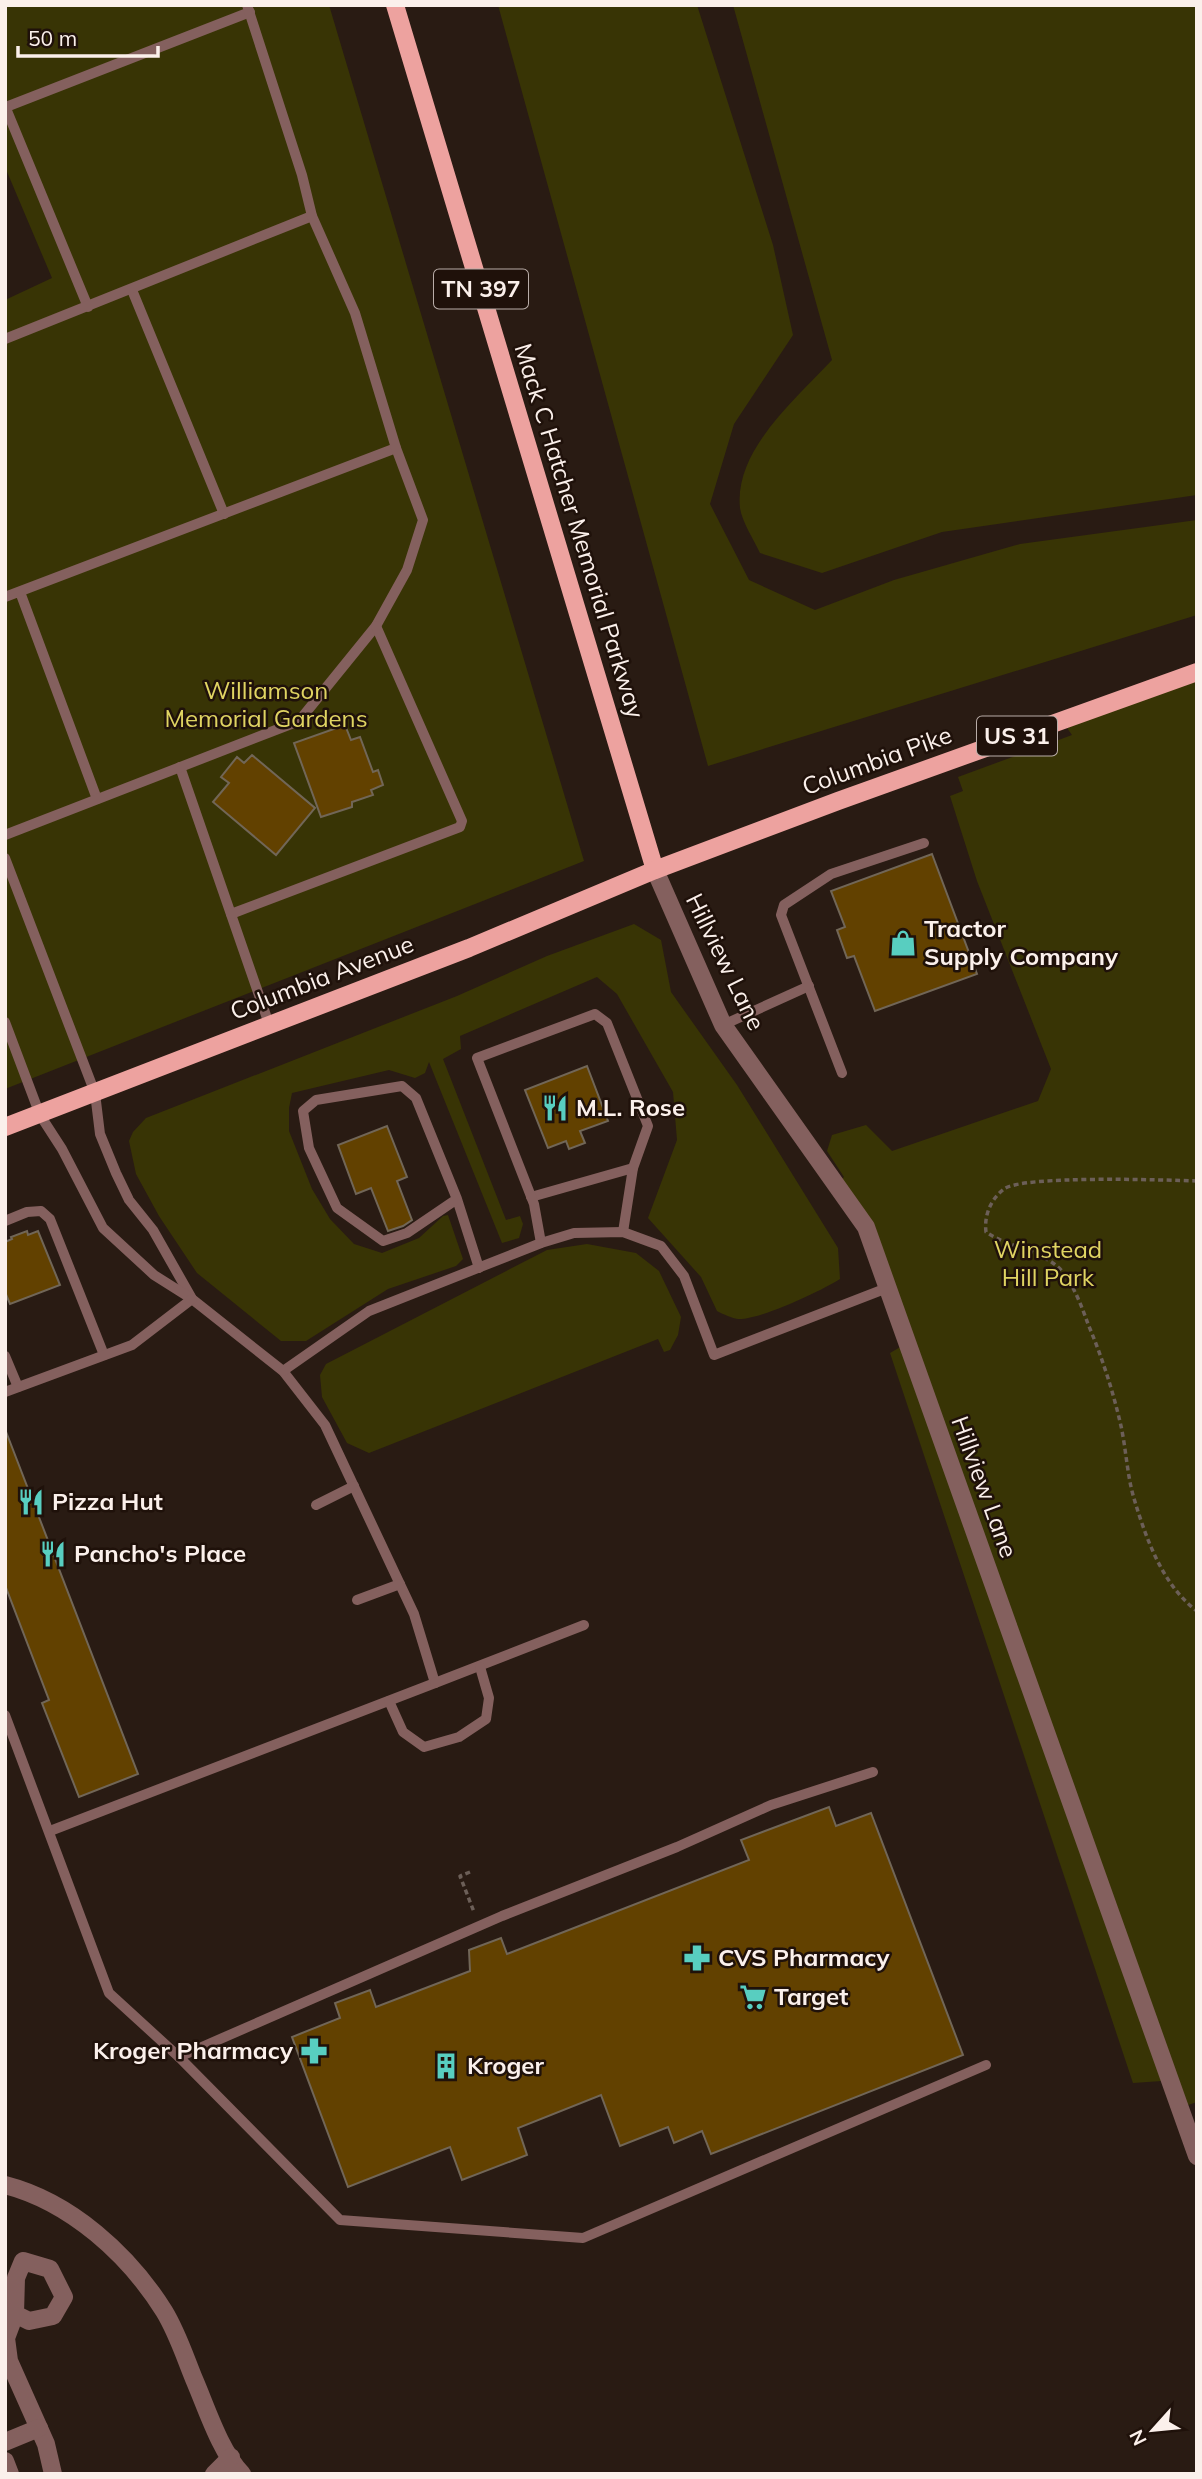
<svg xmlns="http://www.w3.org/2000/svg" width="1202" height="2479" font-family="Mulish,sans-serif">
  <rect width="100%" height="100%" fill="#291b13"/>
  <g fill="#383405">
    <path d="M5 5H329L584 861 5 1089V300L52 278 5 167Z"/>
    <path d="M498 5H697L773 245 793 335 734 424 710 504 749 580 815 610 894 580 1020 544 1197 520V615L708 766Z"/>
    <path d="M733 5H1197V495L942 532 822 573 760 553C754 540 742 522 740 508 734 450 796 399 832 360Z"/>
    <path d="M1197 678V2102L1185 2106 1176 2080 1133 2083 890 1353 914 1339 874 1224 842 1179 844 1177 827 1151 832 1135 866 1125 892 1151 1038 1101 1051 1069 977 881 950 796 963 791 958 777 1072 735 1067 728Z"/>
    <path d="M634 924 661 940 671 992 737 1085 838 1248 840 1279C821 1291 760 1320 738 1319 731 1318 723 1314 717 1311L701 1277 648 1218 677 1140 673 1092 617 994 597 977 460 1036 461 1049 443 1059 506 1220 520 1216 523 1224 519 1238 502 1243 429 1062 425 1073 415 1078 389 1070 292 1093 289 1108V1131L312 1189 330 1219 354 1244 382 1253 419 1238 443 1216 448 1215 463 1259 456 1266 388 1289 306 1341H281L197 1273 159 1216 136 1174 129 1141 133 1132 146 1118 457 996 547 956Z"/>
    <path d="M587 1244 636 1253 659 1271 681 1317 678 1335 670 1350 664 1352 658 1339 369 1453 347 1443 322 1397 320 1375 326 1364 547 1250Z"/>
  </g>
  <g fill="#624100" stroke="#716657" stroke-width="2">
    <path d="M345 725 351 740 360 737 373 772 378 770 383 785 371 790 373 795 352 802V807L321 817 294 743Z"/>
    <path d="M252 755 315 808 276 855 213 802 229 783 221 777 237 757 244 763Z"/>
    <path d="M932 854 977 974 875 1011 854 956 847 958 837 930 845 927 831 891Z"/>
    <path d="M587 1066 608 1121 580 1131 585 1143 569 1149 566 1141 548 1148 525 1090Z"/>
    <path d="M387 1126 407 1177 397 1181 412 1220 403 1226 388 1231 371 1188 356 1194 338 1145Z"/>
    <path d="M27 1231 28 1235 38 1231 60 1285 10 1304 5 1292V1242L12 1239 11 1237Z"/>
    <path d="M5 1429 138 1774 79 1797 42 1703 49 1700 5 1585Z"/>
    <path d="M829 1807 836 1826 871 1813 963 2055 711 2154 702 2131 674 2143 668 2127 620 2146 601 2095 518 2128 527 2155 462 2180 450 2147 348 2187 292 2037 340 2018 335 2003 370 1990 376 2007 470 1971 469 1950 501 1938 507 1954 749 1860 741 1840Z"/>
  </g>
  <g fill="none" stroke-linecap="round" stroke-linejoin="round">
    <g stroke="#6c5f58" stroke-width="3.5" stroke-dasharray="5 3.5" stroke-linecap="butt">
      <path d="M1197 1181C1166 1180 1022 1175 1004 1189 990 1200 984 1216 986 1232 1009 1248 1043 1250 1062 1271 1074 1286 1082 1307 1088 1324 1102 1357 1113 1391 1121 1426 1126 1449 1127 1473 1133 1495 1145 1536 1162 1585 1197 1611"/>
      <path d="M470 1872 460 1876 474 1912"/>
    </g>
    <g stroke="#84605e" stroke-width="10">
      <path d="M5 106 88 307"/>
      <path d="M6 107 250 12"/>
      <path d="M132 290 224 514"/>
      <path d="M5 339 312 216"/>
      <path d="M20 592 97 799"/>
      <path d="M5 597 396 448"/>
      <path d="M180 767 269 1024"/>
      <path d="M5 835 299 721 376 626 407 570 423 520 396 448 355 313 312 216 302 175 247 5"/>
      <path d="M5 858 95 1093 100 1134 116 1173 129 1200 153 1230 191 1297"/>
      <path d="M231 914 460 827 462 821 376 626"/>
      <path d="M5 1022 40 1115 62 1149 103 1228 154 1275 192 1299 283 1371 325 1425 414 1614 435 1683 50 1831"/>
      <path d="M723 1025 809 986"/>
      <path d="M842 1073 781 915 784 905 831 874 924 843"/>
      <path d="M531 1197 633 1168"/>
      <path d="M457 1199 407 1233 383 1241 337 1208 309 1148 303 1111 316 1100 402 1086 416 1098 457 1199 479 1268"/>
      <path d="M5 1221 27 1212 41 1211 50 1219 104 1355"/>
      <path d="M541 1243 534 1204 477 1058 595 1014 607 1023 648 1126 633 1168 623 1232"/>
      <path d="M5 1356 18 1387"/>
      <path d="M283 1371 369 1311 541 1243 574 1233 623 1232 661 1246 684 1276 714 1355 887 1288"/>
      <path d="M5 1392 132 1345 192 1299"/>
      <path d="M316 1505 354 1486"/>
      <path d="M357 1600 400 1584"/>
      <path d="M435 1683 584 1625"/>
      <path d="M389 1701 403 1732 424 1747 459 1737 486 1719 489 1698 480 1667"/>
      <path d="M5 1715 109 1993 179 2057 340 2220 583 2238 986 2065"/>
      <path d="M179 2057 502 1916 677 1847 771 1805 873 1772"/>
    </g>
    <g stroke="#84605e" stroke-width="18">
      <path d="M655 870 723 1025 866 1227 1197 2156"/>
      <path d="M5 2185C71 2202 129 2255 164 2311 177 2332 185 2357 194 2379 207 2409 220 2451 242 2474"/>
      <path d="M15 2314 29 2321 53 2316 64 2297 50 2269 23 2261 16 2278 15 2314 6 2338 9 2361 46 2444 53 2474"/>
      <path d="M5 2442 39 2428"/>
      <path d="M5 2461 10 2474"/>
      <path d="M214 2474 231 2457"/>
    </g>
    <g stroke="#eda29f" stroke-width="18">
      <path d="M395 5 655 870"/>
      <path d="M5 1127 469 948 655 870 838 801 1197 672"/>
    </g>
  </g>
  <defs>
    <g id="shop-bare" transform="scale(2.1)"><path d="M-5-2.5h2.3a2.7 3.5 0 0 1 5.4 0H5L5.5 6h-11ZM-1.5-2.5h3a1.5 2.3 0 0 0-3 0Z" fill="#58cec0" stroke="#1f110a" stroke-width="2.5" paint-order="stroke"/></g>
    <g id="restaurant-bare" transform="scale(2.1)"><path d="M-5-6h1v4h1v-4h1v4h1v-4h1v5L-1.5 .5V6h-2V.5L-5-1ZM5-6V6H3V1.5H1.5Q1.5-4 5-6Z" fill="#58cec0" stroke="#1f110a" stroke-width="2.5" paint-order="stroke"/></g>
    <g id="pharmacy-bare" transform="scale(2.1)"><path d="M-2-6h4v4h4v4h-4v4h-4v-4h-4v-4h4Z" fill="#58cec0" stroke="#1f110a" stroke-width="2.5" paint-order="stroke"/></g>
    <g id="supermarket-bare" transform="scale(2.1)"><path d="M-6-5.5h2.5l.6 2H6L4.5 2H-2.5L-4.4-4H-6ZM-1.5 3.2a1.3 1.3 0 1 0 .1 0ZM3 3.2a1.3 1.3 0 1 0 .1 0Z" fill="#58cec0" stroke="#1f110a" stroke-width="2.5" paint-order="stroke"/></g>
    <g id="building-bare" transform="scale(2.1)"><path d="M-4-6H4V6H1V3H-1V6H-4ZM-2.5-4.3h1.7v1.8h-1.7ZM.8-4.3h1.7v1.8H.8ZM-2.5-1h1.7V.8h-1.7ZM.8-1h1.7V.8H.8Z" fill="#58cec0" stroke="#1f110a" stroke-width="2.5" paint-order="stroke"/></g>
  </defs>
  <g fill-rule="evenodd">
    <use href="#shop-bare" x="903" y="943"/>
    <use href="#restaurant-bare" x="555" y="1108"/>
    <use href="#restaurant-bare" x="31" y="1502"/>
    <use href="#restaurant-bare" x="53" y="1554"/>
    <use href="#pharmacy-bare" x="697" y="1958"/>
    <use href="#supermarket-bare" x="753" y="1997"/>
    <use href="#pharmacy-bare" x="314" y="2051"/>
    <use href="#building-bare" x="446" y="2066"/>
  </g>
  <g text-anchor="middle" stroke-width="5" stroke-linejoin="round" paint-order="stroke">
    <g fill="#1f110a" stroke="#b9ada8" stroke-width="2">
      <rect x="434" y="269.5" width="94" height="39" rx="5"/>
      <rect x="977" y="716.5" width="80" height="39" rx="5"/>
    </g>
    <g font-size="23" font-weight="bold" fill="#fbf0eb">
      <text x="481" y="297">TN 397</text>
      <text x="1017" y="744">US 31</text>
    </g>
    <g font-size="24" fill="#fbf0eb" stroke="#1f110a">
      <text transform="translate(579 531) rotate(73)" y="8">Mack C Hatcher Memorial Parkway</text>
      <text transform="translate(877 761) rotate(-20)" y="8">Columbia Pike</text>
      <text transform="translate(725 962) rotate(64)" y="8">Hillview Lane</text>
      <text transform="translate(322 978) rotate(-21)" y="8">Columbia Avenue</text>
      <text transform="translate(984 1487) rotate(70)" y="8">Hillview Lane</text>
    </g>
    <g font-size="24" fill="#e0d462" stroke="#1f110a">
      <text x="266" y="699">Williamson<tspan x="266" dy="28">Memorial Gardens</tspan></text>
      <text x="1048" y="1258">Winstead<tspan x="1048" dy="28">Hill Park</tspan></text>
    </g>
    <g font-size="24" font-weight="bold" fill="#fbf0eb" stroke="#1f110a" text-anchor="start">
      <text x="924" y="937">Tractor<tspan x="924" dy="28">Supply Company</tspan></text>
      <text x="576" y="1116">M.L. Rose</text>
      <text x="52" y="1510">Pizza Hut</text>
      <text x="74" y="1562">Pancho's Place</text>
      <text x="718" y="1966">CVS Pharmacy</text>
      <text x="774" y="2005">Target</text>
      <text x="293" y="2059" text-anchor="end">Kroger Pharmacy</text>
      <text x="467" y="2074">Kroger</text>
    </g>
  </g>
  <rect width="1202" height="2479" fill="none" stroke="#fbf0eb" stroke-width="14"/>
  <g transform="translate(1153 2430) rotate(243)" stroke="#1f110a" stroke-width="5" paint-order="stroke">
  <path d="M0-5L12 26L0 18L-12 26Z" fill="#fbf0eb"/>
  <text y="-10" font-size="19" font-weight="bold" text-anchor="middle" fill="#fbf0eb">N</text>
  </g>
  <path d="M18 46v10h140v-10" fill="none" stroke="#fbf0eb" stroke-width="3.5"/>
  <text x="28" y="46" font-size="21" fill="#fbf0eb" stroke="#1f110a" stroke-width="5" paint-order="stroke">50 m</text>
</svg>
